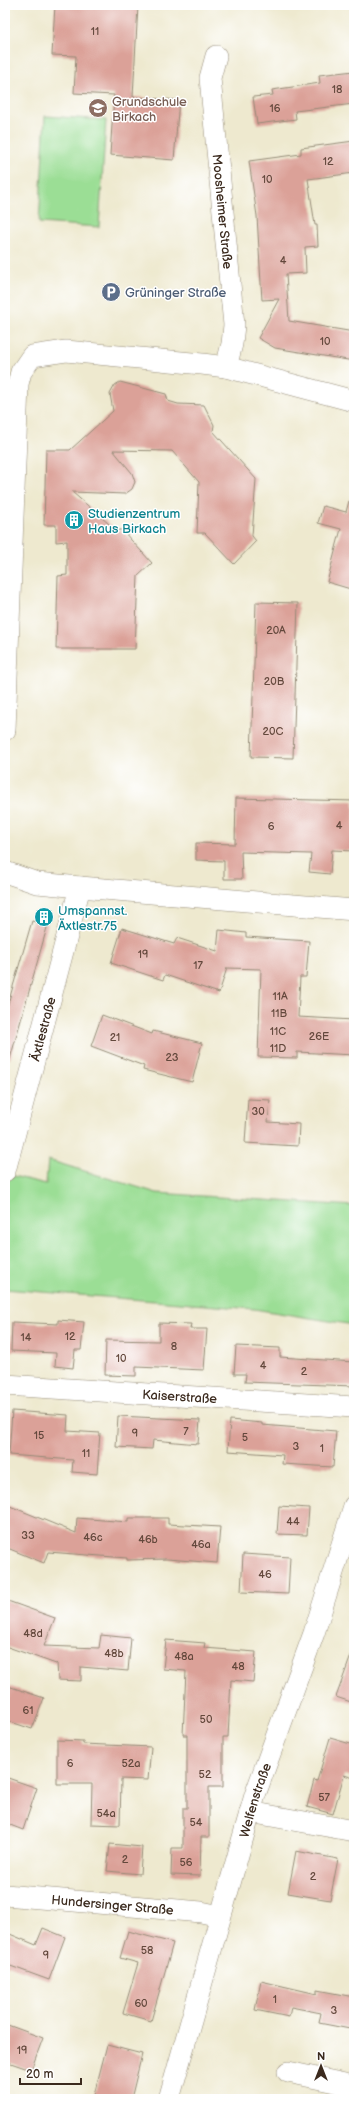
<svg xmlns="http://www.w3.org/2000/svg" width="359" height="2104" font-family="'Balsamiq Sans',sans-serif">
  <rect width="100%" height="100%" fill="#fff"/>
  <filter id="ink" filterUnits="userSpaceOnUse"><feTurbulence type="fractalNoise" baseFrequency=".025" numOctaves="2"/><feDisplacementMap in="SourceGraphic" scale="8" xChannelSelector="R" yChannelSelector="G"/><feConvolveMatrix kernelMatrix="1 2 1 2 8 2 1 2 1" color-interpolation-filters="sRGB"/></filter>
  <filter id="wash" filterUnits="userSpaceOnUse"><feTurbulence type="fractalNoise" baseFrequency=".012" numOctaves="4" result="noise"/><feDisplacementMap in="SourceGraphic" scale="16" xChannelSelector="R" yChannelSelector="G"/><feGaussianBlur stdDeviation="0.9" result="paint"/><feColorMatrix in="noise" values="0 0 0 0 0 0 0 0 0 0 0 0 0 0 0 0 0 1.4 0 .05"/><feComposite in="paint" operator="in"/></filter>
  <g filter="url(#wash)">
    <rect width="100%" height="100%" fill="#eee9cf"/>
    <g fill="#9bde95" stroke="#6b845a">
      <path d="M45 116 106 120 99 227 39 223Z"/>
      <path d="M48 1160 157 1193 354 1206V1325L254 1309 5 1289V1174L46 1184Z"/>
    </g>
    <g id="blocks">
      <g fill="#dba198">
        <path d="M55 5H138L133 97 179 100 174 160 110 155 114 95 74 93 76 56 52 55Z"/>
        <path d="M354 71V104L295 111 296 119 257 124 253 97 273 95 272 90 320 83 319 75Z"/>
        <path d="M354 141V173L308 179 315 225H317L318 246 305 247 306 273 286 274 289 321 354 332V361L275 348 258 338 279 299 262 300 257 216 249 161 301 154V148Z"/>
        <path d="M120 382 166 394 168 401 178 404 204 405 214 425 213 431 256 479 252 536 256 541 234 564 205 533H197L199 482 172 451 113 450 132 473 135 482 132 489 125 494 72 492 116 530H122L152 563 138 576 135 649H56L58 576 67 575V541L56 542V525H44L46 450H70L113 411 110 394 115 385Z"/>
        <path d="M349 501H354V590L327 582 341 529 318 523 323 506 346 512Z"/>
        <path d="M256 602 298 603 293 758 251 757Z"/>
        <path d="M236 798 354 801V851L332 850 330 874 309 872 311 854 241 852 242 879H224V861L196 860V843L235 844Z"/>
        <path d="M32 921 48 924 10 1059H5V1014Z"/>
        <path d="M122 928 174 944 177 938 217 951 219 930 246 933V937L309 941 306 977H300L298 1017 354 1020V1055L297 1052V1058L258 1057 261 969 227 968 219 993 165 975 163 980 111 963Z"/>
        <path d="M102 1015 152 1034 153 1031 202 1043 192 1082 143 1070 144 1066 91 1046Z"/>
        <path d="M248 1099 270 1100 268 1122 299 1124 298 1146 245 1143Z"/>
        <path d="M58 1320 84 1322 81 1350H75L73 1368 55 1366 56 1353 11 1351 12 1322 58 1324Z"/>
        <path d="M159 1323 191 1324 190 1329H207L204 1370 136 1367V1376L105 1375 106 1340 159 1341Z"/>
        <path d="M236 1346 280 1348V1357L354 1362V1386L245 1382 246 1374H234Z"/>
        <path d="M12 1411 68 1415 67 1431 100 1433 97 1474 72 1472 73 1460 9 1455Z"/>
        <path d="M118 1416 200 1420 198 1444 153 1440 152 1449 116 1447Z"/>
        <path d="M230 1420 262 1423V1425L336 1431 333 1467 282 1464 283 1455 228 1451Z"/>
        <path d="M5 1504 76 1533 77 1518 128 1522V1518H168V1524L220 1527 217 1563 167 1559 127 1560V1558L48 1552 44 1563 5 1547Z"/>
        <path d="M279 1506 309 1508 307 1535 277 1534Z"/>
        <path d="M243 1554 290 1557 288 1594 241 1592Z"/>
        <path d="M5 1600 55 1618 44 1646 99 1648 101 1635 131 1638 128 1671 81 1667V1681L58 1680 57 1663 56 1664 5 1646Z"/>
        <path d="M166 1640 205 1643 204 1648 256 1652 253 1682 231 1680 228 1737H223V1787H209V1837H201L200 1876 171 1875 172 1848H183V1808H187V1735H183L186 1671 163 1669Z"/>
        <path d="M352 1653 354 1654V1703L336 1697Z"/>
        <path d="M5 1685 44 1698 32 1729 5 1720Z"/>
        <path d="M330 1738 354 1745V1778L344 1775 333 1814 307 1807 314 1780 317 1781Z"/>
        <path d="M57 1740 83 1741V1744L151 1747 148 1780 121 1779 120 1825 91 1824 92 1784H57Z"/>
        <path d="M5 1777 37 1788 23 1830 5 1823Z"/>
        <path d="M110 1844 142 1847 140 1874 107 1871Z"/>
        <path d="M296 1851 338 1859 330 1900 288 1893Z"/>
        <path d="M43 1928 65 1937 49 1980 5 1964V1932L36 1945Z"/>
        <path d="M128 1931 173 1943 151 2021 123 2013 138 1963 120 1958Z"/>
        <path d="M261 1981 317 1994V1990L354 1997 350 2029 319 2023 321 2013 291 2007 289 2017 255 2010Z"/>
        <path d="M5 2024 43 2038 31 2070 5 2061Z"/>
        <path d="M107 2045 142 2054 131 2099H93Z"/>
      </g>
    </g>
  </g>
  <g filter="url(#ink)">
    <use href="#blocks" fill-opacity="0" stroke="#948a76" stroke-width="1"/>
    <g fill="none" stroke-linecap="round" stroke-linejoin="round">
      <g stroke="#948a76" stroke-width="22">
        <g id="minor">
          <path id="s1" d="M216 56 210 78 234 325 232 344 226 367"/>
          <path d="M5 730 18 384 21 372 32 356 66 351 202 364 226 367 354 401"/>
          <path d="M5 872 37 883 80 887 354 910"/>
          <path id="s2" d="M5 1171 80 887"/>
          <path id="s3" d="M5 1385 354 1407"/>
          <path d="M250 1812 354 1831"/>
          <path id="s4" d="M5 1895 201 1912 220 1916"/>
          <path d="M288 2072 354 2086"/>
          <path id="s5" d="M169 2099 255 1795 314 1633 354 1506"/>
        </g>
      </g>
      <use href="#minor" stroke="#fff" stroke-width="21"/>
    </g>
  </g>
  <defs>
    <g id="school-disc" transform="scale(1)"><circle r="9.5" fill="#8d6e63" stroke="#fff"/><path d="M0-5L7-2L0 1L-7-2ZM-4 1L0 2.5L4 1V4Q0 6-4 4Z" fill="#fff"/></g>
    <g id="parking-disc" transform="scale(1)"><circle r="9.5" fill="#5c6f8a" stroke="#fff"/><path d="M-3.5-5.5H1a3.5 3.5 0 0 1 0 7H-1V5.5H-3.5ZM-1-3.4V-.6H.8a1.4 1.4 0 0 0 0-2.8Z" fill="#fff"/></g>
    <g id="building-disc" transform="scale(1)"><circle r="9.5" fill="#0f9aa8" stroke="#fff"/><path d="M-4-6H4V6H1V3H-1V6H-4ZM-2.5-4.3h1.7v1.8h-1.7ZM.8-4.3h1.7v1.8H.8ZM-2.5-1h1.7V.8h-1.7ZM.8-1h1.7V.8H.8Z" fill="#fff"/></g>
  </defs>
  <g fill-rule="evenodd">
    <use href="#school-disc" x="98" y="108"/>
    <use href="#parking-disc" x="111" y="292"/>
    <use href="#building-disc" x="74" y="520"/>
    <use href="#building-disc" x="44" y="917"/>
  </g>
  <g text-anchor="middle" stroke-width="3" stroke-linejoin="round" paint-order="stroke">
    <g font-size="11" fill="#63483c">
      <text x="95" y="35">11</text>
      <text x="337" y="93">18</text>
      <text x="275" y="112">16</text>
      <text x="328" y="165">12</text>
      <text x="267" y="183">10</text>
      <text x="283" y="264">4</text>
      <text x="325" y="345">10</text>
      <text x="276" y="634">20A</text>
      <text x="274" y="685">20B</text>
      <text x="273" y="735">20C</text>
      <text x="339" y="829">4</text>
      <text x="271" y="830">6</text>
      <text x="143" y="958">19</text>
      <text x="198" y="969">17</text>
      <text x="280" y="1000">11A</text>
      <text x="279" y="1017">11B</text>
      <text x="278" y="1035">11C</text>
      <text x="319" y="1040">26E</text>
      <text x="115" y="1041">21</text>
      <text x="278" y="1052">11D</text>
      <text x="172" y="1061">23</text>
      <text x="258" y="1115">30</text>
      <text x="70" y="1340">12</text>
      <text x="26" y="1341">14</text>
      <text x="174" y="1350">8</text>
      <text x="121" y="1362">10</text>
      <text x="263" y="1369">4</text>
      <text x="304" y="1375">2</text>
      <text x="186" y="1435">7</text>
      <text x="135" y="1437">9</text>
      <text x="39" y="1439">15</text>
      <text x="245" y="1441">5</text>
      <text x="296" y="1450">3</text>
      <text x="322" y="1452">1</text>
      <text x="86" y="1457">11</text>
      <text x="293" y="1525">44</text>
      <text x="28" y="1539">33</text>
      <text x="93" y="1541">46c</text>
      <text x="148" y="1543">46b</text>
      <text x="201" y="1548">46a</text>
      <text x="265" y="1578">46</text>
      <text x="33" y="1637">48d</text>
      <text x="114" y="1657">48b</text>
      <text x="184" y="1660">48a</text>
      <text x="238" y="1670">48</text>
      <text x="28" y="1714">61</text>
      <text x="206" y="1723">50</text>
      <text x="70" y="1767">6</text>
      <text x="131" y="1767">52a</text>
      <text x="205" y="1778">52</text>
      <text x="324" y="1801">57</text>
      <text x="106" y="1817">54a</text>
      <text x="196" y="1826">54</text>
      <text x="125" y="1863">2</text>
      <text x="186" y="1866">56</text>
      <text x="313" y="1880">2</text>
      <text x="147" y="1954">58</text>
      <text x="46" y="1959">9</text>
      <text x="275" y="2003">1</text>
      <text x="141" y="2007">60</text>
      <text x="334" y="2014">3</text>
      <text x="22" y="2054">19</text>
    </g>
    <g font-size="13" fill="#785e54" stroke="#fff" text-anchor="start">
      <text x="112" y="106">Grundschule<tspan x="112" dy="15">Birkach</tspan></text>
    </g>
    <g font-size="13" fill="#3b2a1e" stroke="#fff">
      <text dy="5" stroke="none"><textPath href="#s1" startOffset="157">Moosheimer Straße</textPath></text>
      <text dy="5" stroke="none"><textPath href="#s2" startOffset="147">Äxtlestraße</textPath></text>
      <text dy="5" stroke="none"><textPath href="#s3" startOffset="175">Kaiserstraße</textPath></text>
      <text dy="5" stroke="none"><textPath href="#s5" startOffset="311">Welfenstraße</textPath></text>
      <text dy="5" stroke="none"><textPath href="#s4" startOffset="108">Hundersinger Straße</textPath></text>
    </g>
    <g font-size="13" fill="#4e5e75" stroke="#fff" text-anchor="start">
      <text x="125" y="297">Grüninger Straße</text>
    </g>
    <g font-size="13" fill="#0d838f" stroke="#fff" text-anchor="start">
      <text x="88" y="518">Studienzentrum<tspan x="88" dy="15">Haus Birkach</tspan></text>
      <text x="58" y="915">Umspannst.<tspan x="58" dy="15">Äxtlestr.75</tspan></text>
    </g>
  </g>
  <rect width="359" height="2104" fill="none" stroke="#fff" stroke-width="20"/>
  <g transform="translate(321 2066)" stroke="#ffffff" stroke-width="3" paint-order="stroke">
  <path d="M0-3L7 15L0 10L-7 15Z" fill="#3b2a1e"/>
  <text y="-6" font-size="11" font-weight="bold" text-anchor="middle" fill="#3b2a1e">N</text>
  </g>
  <path d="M20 2078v6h61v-6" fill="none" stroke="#3b2a1e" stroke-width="2"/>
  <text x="26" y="2078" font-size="12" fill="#3b2a1e" stroke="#ffffff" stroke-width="3" paint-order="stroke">20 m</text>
</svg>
